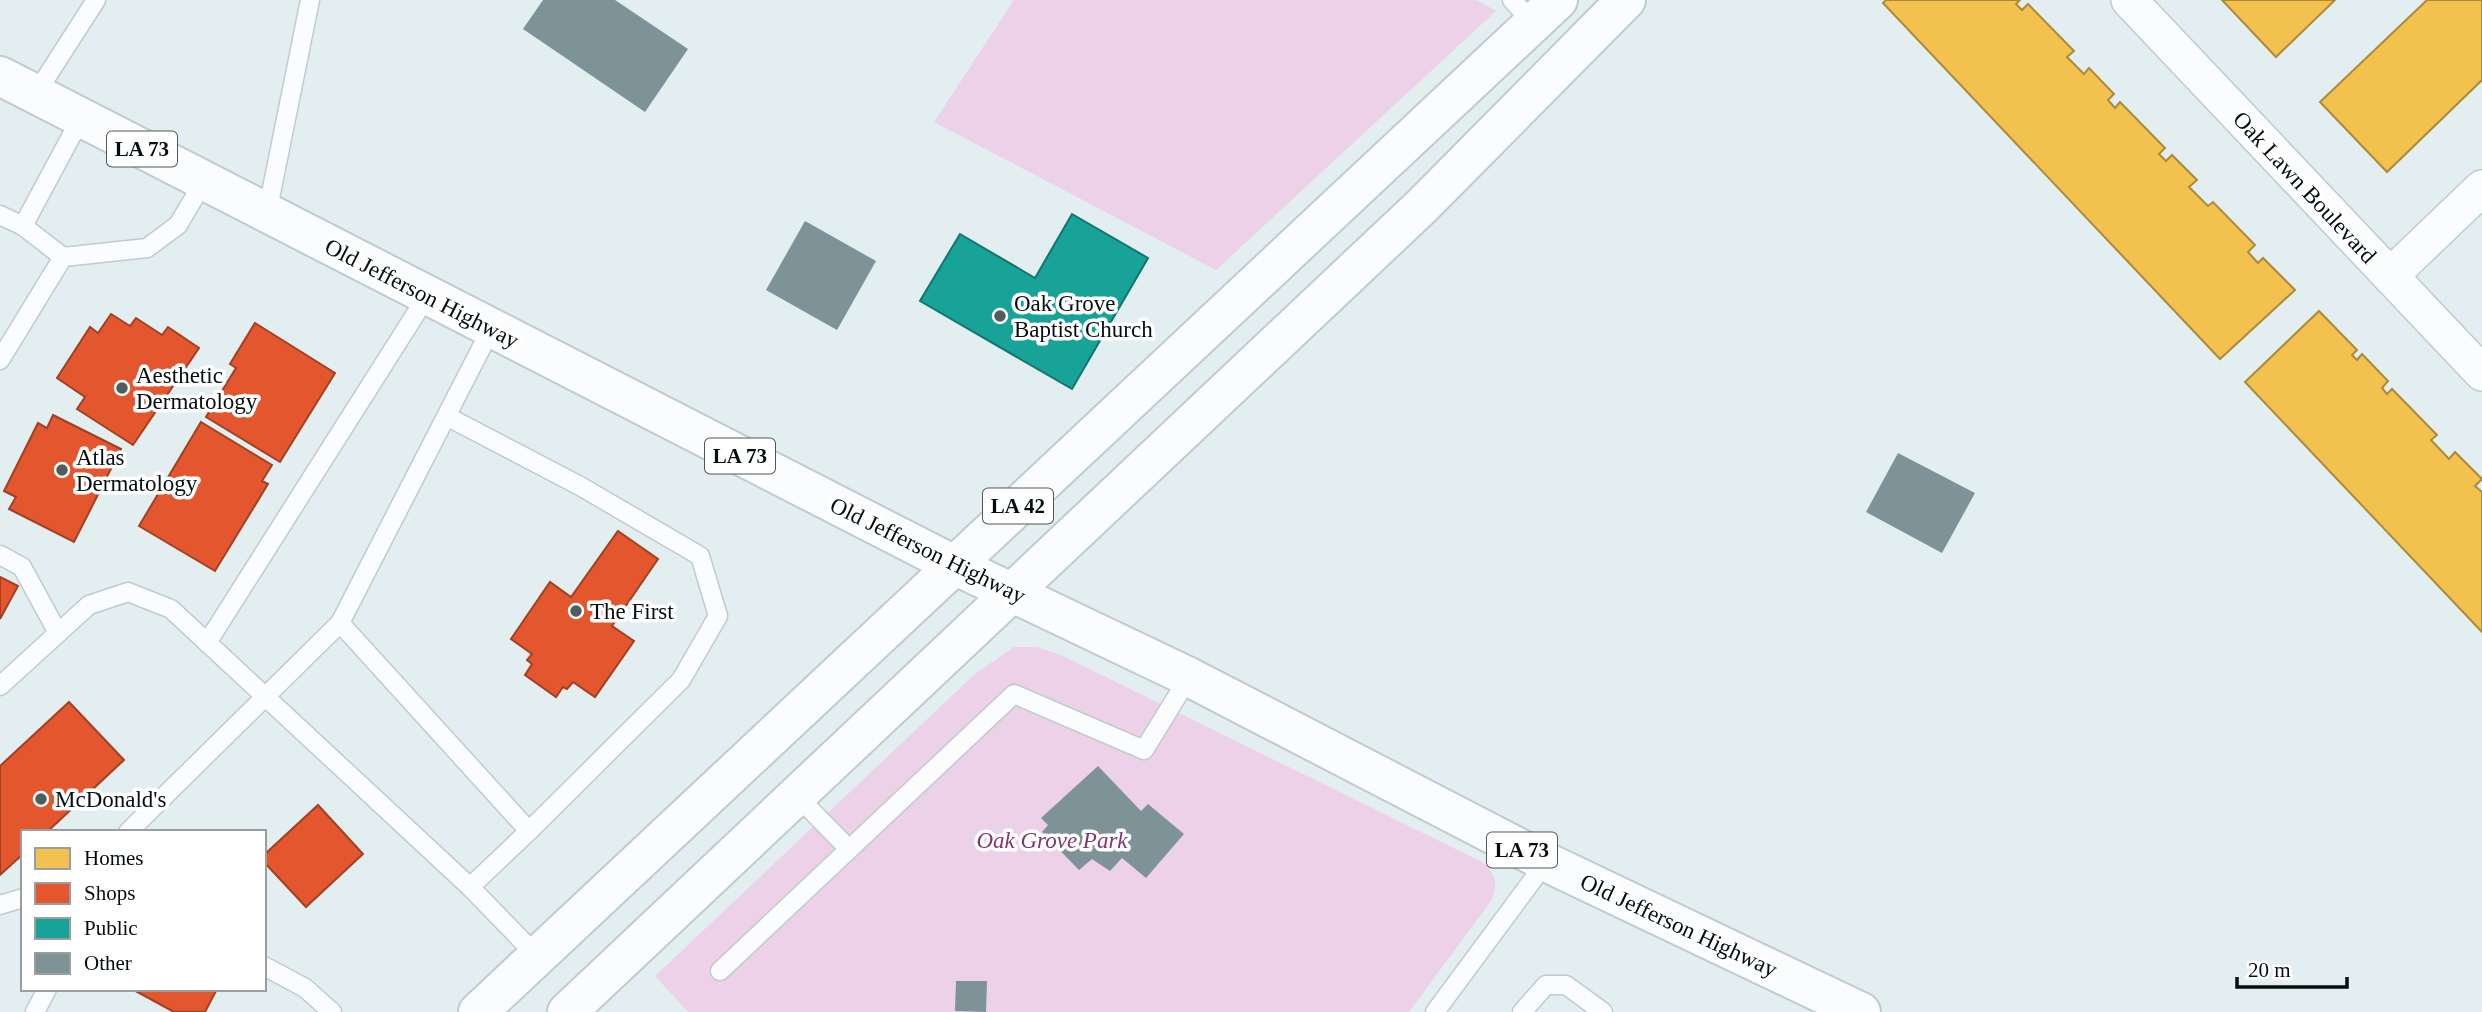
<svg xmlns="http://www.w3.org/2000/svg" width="2482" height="1012" font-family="'Times New Roman',serif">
  <rect width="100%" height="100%" fill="#e2eef0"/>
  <g fill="#ecd1e9">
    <path d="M1014 0H1476L1496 11 1216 270 934 122Z"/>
    <path d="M1014 647H1037L1061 655 1482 862C1495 874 1499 884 1491 901L1409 1012H688L655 976 975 674Z"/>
  </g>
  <g fill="#f2c14e" stroke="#ab8b3b" stroke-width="2">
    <path d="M1886 0H2020L2016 4 2022 10 2028 4 2074 51 2067 57 2084 74 2089 68 2114 94 2108 100 2115 108 2120 102 2165 148 2159 154 2166 161 2172 155 2197 180 2189 187 2208 206 2213 202 2255 245 2248 252 2258 263 2263 258 2295 290 2220 359 1883 3Z"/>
    <path d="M2222 0H2335L2276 57Z"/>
    <path d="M2427 0H2482V80L2387 172 2320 102Z"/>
    <path d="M2319 311 2357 350 2352 355 2357 360 2362 354 2388 381 2382 388 2387 394 2392 389 2437 435 2431 440 2449 459 2455 452 2482 479 2475 486 2482 492V632L2245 382Z"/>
  </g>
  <g fill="#e4572e" stroke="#a14124" stroke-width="2">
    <path d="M111 314 130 326 136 318 162 335 168 327 199 348 133 445 77 409 85 397 57 378 90 327 98 333Z"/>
    <path d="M255 323 335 373 280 462 206 417 236 368 230 364Z"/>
    <path d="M53 415 121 449 74 542 9 509 16 497 4 491 38 423 47 428Z"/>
    <path d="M201 422 272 465 262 481 268 484 215 571 139 526Z"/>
    <path d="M618 531 658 559 612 626 634 641 595 697 573 682 567 689 563 687 556 697 525 675 532 664 527 660 532 654 511 639 550 582 571 597Z"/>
    <path d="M0 577 18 586 0 619Z"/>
    <path d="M69 702 124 760 47 832H23V854L0 875V766Z"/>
    <path d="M318 805 363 854 306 907 264 862V855Z"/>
    <path d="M132 989H217L205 1012H174Z"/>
  </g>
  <path fill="#17a398" stroke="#12766f" stroke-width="2" d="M1072 214 1148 258 1072 389 920 301 960 234 1035 278Z"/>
  <g fill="#7d9397">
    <path d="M543 0H615L688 49 645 112 523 29Z"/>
    <path d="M805 221 876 261 837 330 766 290Z"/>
    <path d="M1898 453 1975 493 1942 553 1866 512Z"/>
    <path d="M1098 766 1141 811 1148 804 1184 834 1146 878 1122 858 1110 871 1092 859 1079 870 1042 832 1048 825 1041 818Z"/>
    <path d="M956 981H987L986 1012 955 1011Z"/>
  </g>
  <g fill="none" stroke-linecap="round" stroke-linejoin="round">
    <g stroke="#c1cbcd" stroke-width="21">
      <g id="lane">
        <path d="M1512 0 1533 23"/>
        <path d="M35 95 96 0"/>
        <path d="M267 213 310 0"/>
        <path d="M0 215 23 226"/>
        <path d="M63 257 23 226 81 118"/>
        <path d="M0 360 63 257 147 248 178 225 204 181"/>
        <path d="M448 417 580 486 700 556 718 616 681 680 529 831"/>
        <path d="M0 555 22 567 58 633"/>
        <path d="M207 643 427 296"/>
        <path d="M0 686 89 605 128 592 171 609 470 887 538 957"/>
        <path d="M797 796 848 848"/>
        <path d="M128 832 340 623"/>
        <path d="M470 887 529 831 340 623 491 329"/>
        <path d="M0 905 23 898"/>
        <path d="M264 966 305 988 332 1012"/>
        <path d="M720 971 1014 694 1144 750 1189 677"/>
        <path d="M35 1012 47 989"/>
        <path d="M1435 1012 1546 862"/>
        <path d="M1522 1012 1546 985H1566L1603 1012"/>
      </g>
    </g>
    <g stroke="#c1cbcd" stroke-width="38">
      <g id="street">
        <path d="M2129 0 2482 373"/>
        <path d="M2390 276 2482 188"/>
      </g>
    </g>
    <g stroke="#c1cbcd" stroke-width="42">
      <g id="primary">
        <path d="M0 76 954 565 1189 677 1546 862 1861 1012"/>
        <path d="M478 1012 1558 0"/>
        <path d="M567 1012 1422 206 1626 0"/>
      </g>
    </g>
    <use href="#lane" stroke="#fbfcfd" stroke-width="18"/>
    <use href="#street" stroke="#fbfcfd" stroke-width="35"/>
    <use href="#primary" stroke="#fbfcfd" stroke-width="38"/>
  </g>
  <g fill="#535c5d" stroke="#fff" stroke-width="2.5">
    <circle cx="1000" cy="316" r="7"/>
    <circle cx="122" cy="388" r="7"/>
    <circle cx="62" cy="470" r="7"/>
    <circle cx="576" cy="611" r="7"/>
    <circle cx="41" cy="799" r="7"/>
  </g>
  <g text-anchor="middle" stroke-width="7" stroke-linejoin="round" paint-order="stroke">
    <g fill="#fff" stroke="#515656" stroke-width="2">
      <rect x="107" y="131.5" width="70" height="35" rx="5"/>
      <rect x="705" y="438.5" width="70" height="35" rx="5"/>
      <rect x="983" y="488.5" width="70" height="35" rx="5"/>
      <rect x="1487" y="832.5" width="70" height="35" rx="5"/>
    </g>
    <g font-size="21" font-weight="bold" fill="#060d0e">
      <text x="142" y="156">LA 73</text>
      <text x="740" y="463">LA 73</text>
      <text x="1018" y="513">LA 42</text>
      <text x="1522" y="857">LA 73</text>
    </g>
    <g font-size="23" fill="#060d0e" stroke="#fff">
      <text transform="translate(2305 187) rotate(47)" y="8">Oak Lawn Boulevard</text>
      <text transform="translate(422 293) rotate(27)" y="8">Old Jefferson Highway</text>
      <text transform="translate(928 550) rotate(26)" y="8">Old Jefferson Highway</text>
      <text transform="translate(1679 925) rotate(25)" y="8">Old Jefferson Highway</text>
    </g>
    <g font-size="23" fill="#060d0e" stroke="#fff" text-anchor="start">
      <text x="1014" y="311">Oak Grove<tspan x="1014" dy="26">Baptist Church</tspan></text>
      <text x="136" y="383">Aesthetic<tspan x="136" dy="26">Dermatology</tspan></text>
      <text x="76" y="465">Atlas<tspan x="76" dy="26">Dermatology</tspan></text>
      <text x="590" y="619">The First</text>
      <text x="55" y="807">McDonald's</text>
    </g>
    <g font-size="23" font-style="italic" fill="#813770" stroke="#fff">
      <text x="1052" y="848">Oak Grove Park</text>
    </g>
  </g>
  <rect x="21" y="830" width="245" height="161" fill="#ffffff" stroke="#9b9e9f" stroke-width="2"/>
  <rect x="35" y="848" width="35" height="21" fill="#f2c14e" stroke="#9b9e9f" stroke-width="2"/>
  <text x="84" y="865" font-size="21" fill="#060d0e">Homes</text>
  <rect x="35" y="883" width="35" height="21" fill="#e4572e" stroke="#9b9e9f" stroke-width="2"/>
  <text x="84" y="900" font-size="21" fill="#060d0e">Shops</text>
  <rect x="35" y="918" width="35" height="21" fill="#17a398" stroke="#9b9e9f" stroke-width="2"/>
  <text x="84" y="935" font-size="21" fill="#060d0e">Public</text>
  <rect x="35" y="953" width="35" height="21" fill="#7d9397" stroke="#9b9e9f" stroke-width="2"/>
  <text x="84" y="970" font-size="21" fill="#060d0e">Other</text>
  <path d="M2237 977v10h110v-10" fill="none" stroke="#060d0e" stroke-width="3.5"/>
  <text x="2248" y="977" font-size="21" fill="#060d0e" stroke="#ffffff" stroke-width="5" paint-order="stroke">20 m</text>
</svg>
